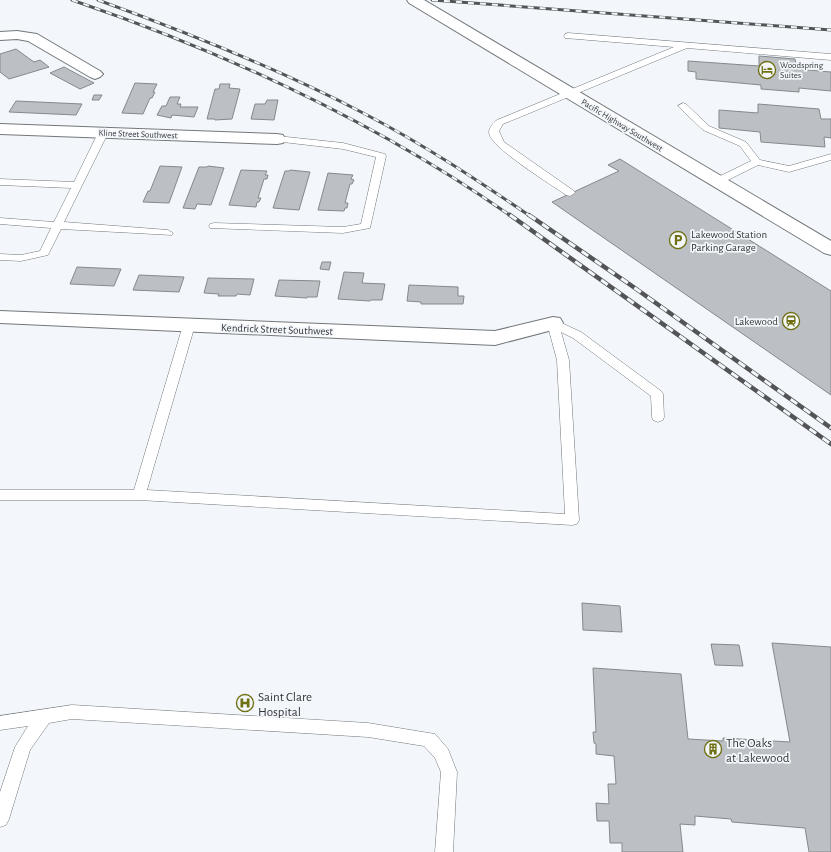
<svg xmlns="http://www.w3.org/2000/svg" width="831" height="852" font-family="'Alegreya Sans',sans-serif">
  <rect width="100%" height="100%" fill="#f3f7fb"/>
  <g fill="#bcc0c4" stroke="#85898c">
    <path d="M16 49 34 62 40 60 49 67 9 79 0 72V54Z"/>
    <path d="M759 56 795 59 797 69 831 72V91L799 88V92L761 89V85L696 79V72L688 71V61L759 66Z"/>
    <path d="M64 67 94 83 80 89 50 73Z"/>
    <path d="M135 83 157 84 153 92H155L152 98H150L143 114 122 113Z"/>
    <path d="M220 84H230L229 88 240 89 232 119 215 120V119H207L215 89H219Z"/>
    <path d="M94 95H102L99 100H92Z"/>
    <path d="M170 97H180L177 104H181L180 107H198L194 117 172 115 171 118 157 115 162 106H166Z"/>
    <path d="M267 100H278L274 120 251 119 255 104H265Z"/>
    <path d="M16 101 82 104 76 115 9 112Z"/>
    <path d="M758 104 819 109 821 119H831V138L824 137 825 147 761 142 760 132 719 128V110L758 113Z"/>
    <path d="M620 159 831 291V395L552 202 619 171 608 165Z"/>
    <path d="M160 166 182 167 169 203 143 202 148 191H150Z"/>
    <path d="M208 166 224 168 211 205 197 204 195 209 183 208 199 167H207Z"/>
    <path d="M241 170 267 171 265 175H268L267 179H264L258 198H261L259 202H257L256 207 229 205Z"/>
    <path d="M290 170 310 172 299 210 273 208 285 171H289Z"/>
    <path d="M328 173 353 175 351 179 354 180 352 184H350L345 203H348L347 208H345L344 211 318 210Z"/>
    <path d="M322 262H331L329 270 320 269Z"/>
    <path d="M77 267 121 269 114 286 70 284Z"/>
    <path d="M344 272 364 273 362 283 385 284 382 300H371L370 301 338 299Z"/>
    <path d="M139 275 184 277 179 292 133 290Z"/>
    <path d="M208 278 254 279 250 295 237 294 236 296H218L219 294 204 293Z"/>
    <path d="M279 280 320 281 317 297H307V298L275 296Z"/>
    <path d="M409 285 458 287V296H464L463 304H421V302L407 301Z"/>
    <path d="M582 603 620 606 622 632 583 630Z"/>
    <path d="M772 643 831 647V852H809L805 828 732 822 731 819 695 816V825L680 824 683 852H622V843H610L609 821H597L596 803 609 804 608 784H616L614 756 596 754V744L594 743 593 732H596L593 668 681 674 688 739 723 741V738L790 742Z"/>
    <path d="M711 644 739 645 743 666 715 665Z"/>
  </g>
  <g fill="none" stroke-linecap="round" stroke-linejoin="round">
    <g stroke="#73777a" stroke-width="1">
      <g id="lane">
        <path d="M568 33 831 54V60L687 48 503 124 499 131 504 142 574 191 575 193 570 196 566 195C552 185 491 148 489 133 489 128 493 123 497 120L674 47 565 38 564 36 565 34Z"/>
        <path d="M683 103 686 104 709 126 746 142 760 160 789 166 831 154V160L789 172 758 165 722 183H714L713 181 714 179 751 161 740 146 703 130 680 108 678 106Z"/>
        <path d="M103 130 108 133 64 222 168 230 173 233 172 235 61 229 48 255 21 261 0 260V254L21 255 40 251 51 228 0 224V218L54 222 71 188 0 185V179L74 182 98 133Z"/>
        <path d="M277 136 343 143 385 154 386 156 370 228 343 233 210 228 209 226 210 224 214 223 343 227 361 224 376 157 343 149 274 141 272 139 274 137Z"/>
        <path d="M553 319 581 332 661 391 663 394 664 417 663 420 658 422 653 420 652 417 651 396 573 338 561 332 569 360 579 520 577 524 572 525 139 500H0V490H134L183 325 185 322H193L195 325 147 490 565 514 557 360 547 323 549 320Z"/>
        <path d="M72 705 368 723 435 734 448 749 457 772 453 852H435L441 772 435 758 424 746 368 737 72 719 49 723 30 750 9 819 6 825 0 827V792L15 747 28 726 0 730V716Z"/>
      </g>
    </g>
    <g stroke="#73777a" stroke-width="2">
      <g id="street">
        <path d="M17 31 37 34 100 71 103 74 100 77 95 79 90 77 28 41 17 39 0 40V32Z"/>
        <path d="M0 124 277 134 283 135 285 139 283 143 277 144 0 134Z"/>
        <path d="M0 311 495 331 553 317 560 318 563 323 560 328 495 345 0 323Z"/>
      </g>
    </g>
    <g stroke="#73777a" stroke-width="2">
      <path id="secondary" d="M407 0H424L831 241V255L824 253 409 3Z"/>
    </g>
    <use href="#lane" fill="#fff" fill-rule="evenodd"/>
    <use href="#street" fill="#fff" fill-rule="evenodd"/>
    <use href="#secondary" fill="#fff" fill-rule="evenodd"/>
    <g stroke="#525456" stroke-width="3">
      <g id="rail-far1">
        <path d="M72 0C227 53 376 122 511 216"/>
        <path d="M98 0C189 33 279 69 365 114 423 144 477 180 530 216"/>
        <path d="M432 0 831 30"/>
      </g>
    </g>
    <g stroke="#525456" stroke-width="4.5">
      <g id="rail">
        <path d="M510 215 831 444"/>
        <path d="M529 215 632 286 831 428"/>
      </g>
    </g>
    <use href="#rail-far1" stroke="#f3f7fb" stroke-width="2" stroke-dasharray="6" stroke-linecap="butt"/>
    <use href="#rail" stroke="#f3f7fb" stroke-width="3" stroke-dasharray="8" stroke-linecap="butt"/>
  </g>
  <defs>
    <g id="hotel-ring" transform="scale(0.9)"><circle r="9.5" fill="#f3f7fb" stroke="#707013" stroke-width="1.5"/><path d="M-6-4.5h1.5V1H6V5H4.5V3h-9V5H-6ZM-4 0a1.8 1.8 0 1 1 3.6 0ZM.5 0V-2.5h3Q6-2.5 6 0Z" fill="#707013"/></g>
    <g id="parking-ring" transform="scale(0.9)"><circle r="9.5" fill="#f3f7fb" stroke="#707013" stroke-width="1.5"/><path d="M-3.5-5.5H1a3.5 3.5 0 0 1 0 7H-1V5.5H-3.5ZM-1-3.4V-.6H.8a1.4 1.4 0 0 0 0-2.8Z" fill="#707013"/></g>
    <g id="station-ring" transform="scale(0.9)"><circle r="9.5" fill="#f3f7fb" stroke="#707013" stroke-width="1.5"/><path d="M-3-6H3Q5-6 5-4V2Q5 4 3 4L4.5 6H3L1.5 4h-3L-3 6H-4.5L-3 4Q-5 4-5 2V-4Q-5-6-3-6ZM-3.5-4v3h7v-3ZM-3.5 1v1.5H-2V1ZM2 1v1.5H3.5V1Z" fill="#707013"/></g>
    <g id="hospital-ring" transform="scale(0.9)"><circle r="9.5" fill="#f3f7fb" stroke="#707013" stroke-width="1.5"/><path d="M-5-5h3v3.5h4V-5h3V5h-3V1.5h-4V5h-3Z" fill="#707013"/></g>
    <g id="building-ring" transform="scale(0.9)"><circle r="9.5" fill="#f3f7fb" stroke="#707013" stroke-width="1.5"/><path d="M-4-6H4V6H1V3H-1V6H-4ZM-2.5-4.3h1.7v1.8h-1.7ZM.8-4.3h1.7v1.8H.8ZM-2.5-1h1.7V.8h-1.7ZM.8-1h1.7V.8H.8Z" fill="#707013"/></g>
  </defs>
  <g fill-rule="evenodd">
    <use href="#hotel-ring" x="767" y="70"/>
    <use href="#parking-ring" x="678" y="240"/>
    <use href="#station-ring" x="791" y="321"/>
    <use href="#hospital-ring" x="245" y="703"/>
    <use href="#building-ring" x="713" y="749"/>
  </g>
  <g text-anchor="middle" stroke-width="3.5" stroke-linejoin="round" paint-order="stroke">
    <g font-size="9" fill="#353638" stroke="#f3f7fb" text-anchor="start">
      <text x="780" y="68">Woodspring<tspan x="780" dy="10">Suites</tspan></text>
    </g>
    <g font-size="9" fill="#353638" stroke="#f3f7fb">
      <text transform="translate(622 125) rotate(31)" y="3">Pacific Highway Southwest</text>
      <text transform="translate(138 134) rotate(2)" y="3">Kline Street Southwest</text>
    </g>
    <g font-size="11" fill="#353638" stroke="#f3f7fb" text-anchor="start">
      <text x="691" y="238">Lakewood Station<tspan x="691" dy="13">Parking Garage</tspan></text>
      <text x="778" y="325" text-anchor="end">Lakewood</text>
    </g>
    <g font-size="11" fill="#353638" stroke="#f3f7fb">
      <text transform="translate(277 329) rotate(2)" y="4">Kendrick Street Southwest</text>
    </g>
    <g font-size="13" fill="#353638" stroke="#f3f7fb" text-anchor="start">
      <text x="258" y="701">Saint Clare<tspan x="258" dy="15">Hospital</tspan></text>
      <text x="726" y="747">The Oaks<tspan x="726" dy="15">at Lakewood</tspan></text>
    </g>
  </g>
</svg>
